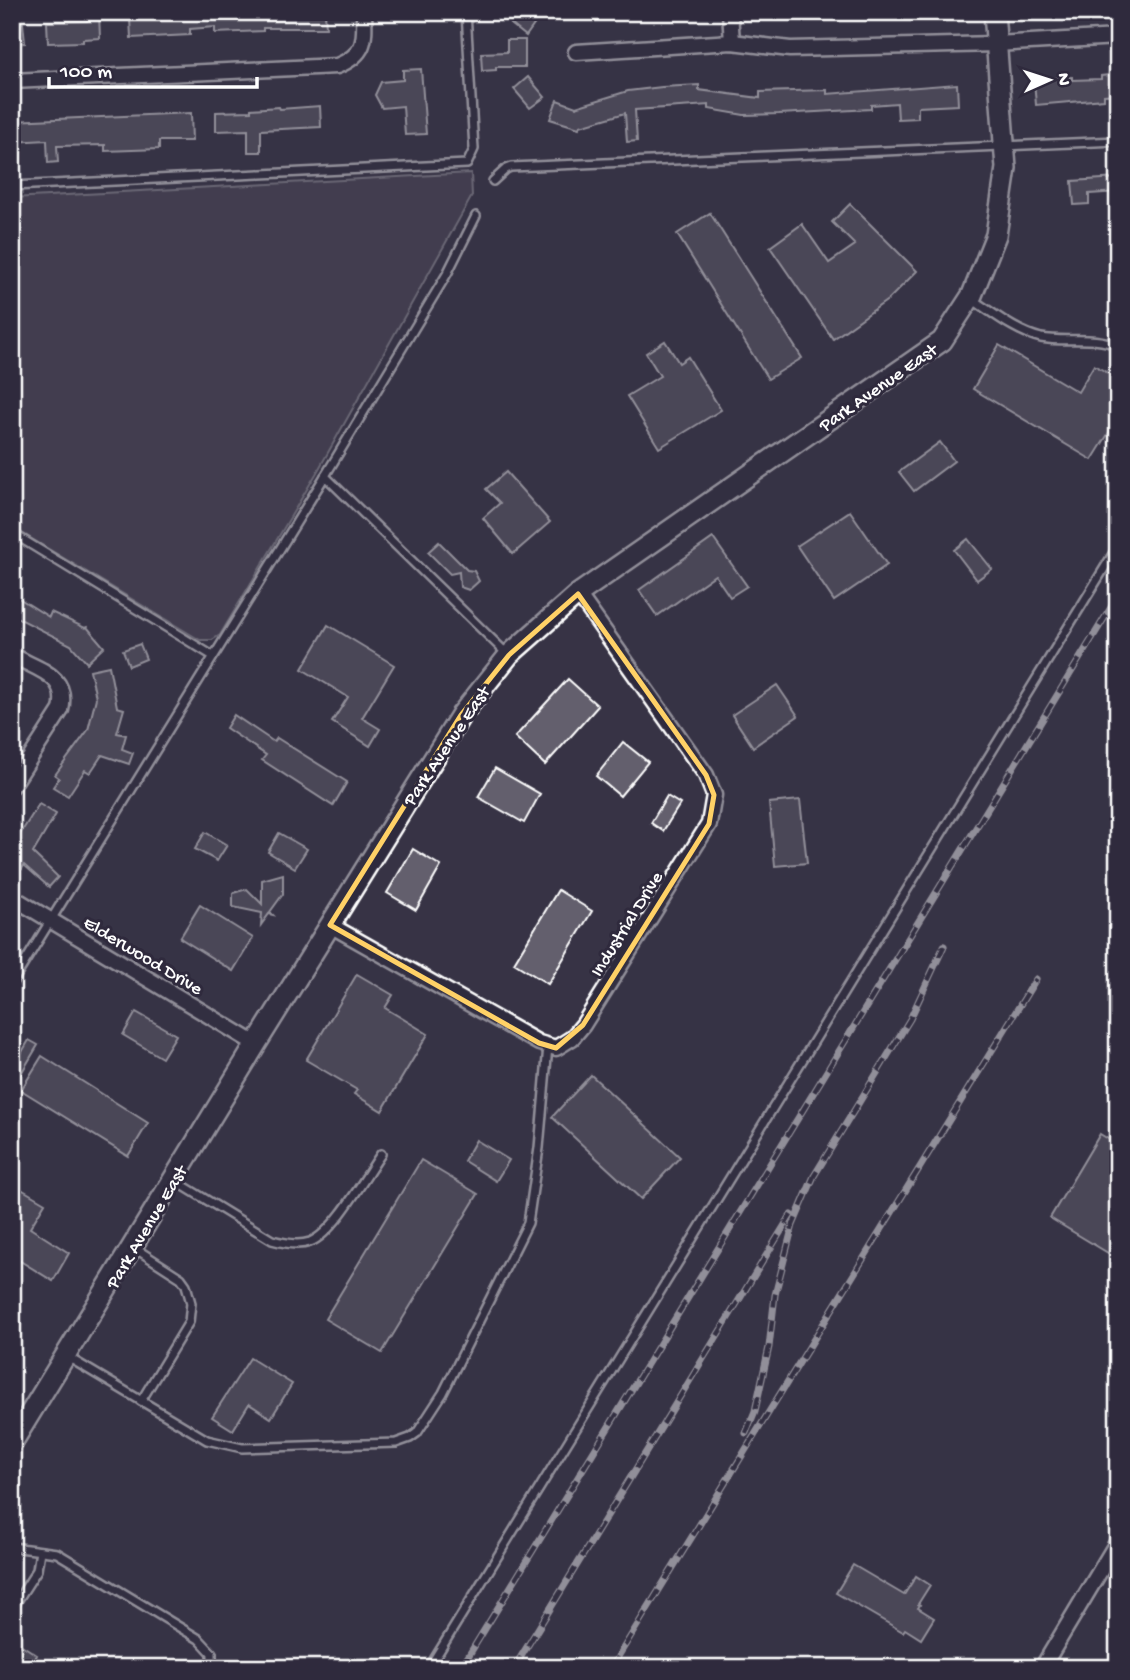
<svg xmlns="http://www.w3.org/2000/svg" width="1130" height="1680" font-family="'Gochi Hand',sans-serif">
  <rect width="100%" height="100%" fill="#373345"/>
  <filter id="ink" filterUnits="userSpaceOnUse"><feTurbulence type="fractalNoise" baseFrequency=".0143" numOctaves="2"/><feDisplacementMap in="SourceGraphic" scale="14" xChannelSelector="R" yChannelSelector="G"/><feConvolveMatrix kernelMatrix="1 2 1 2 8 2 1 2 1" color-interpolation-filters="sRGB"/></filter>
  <g filter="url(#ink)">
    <path fill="#514c5c" stroke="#a8a6ae" stroke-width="2" d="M471 173 472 196 316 474 220 635 212 640H200L12 527V198Z"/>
    <g fill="#635f6d" stroke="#fff" stroke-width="2">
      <path d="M138 12H162V15L195 12H325L326 28H263V31L215 33V27L190 29V35L131 38 130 18 138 17Z"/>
      <path d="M520 12H543L526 36 511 24Z"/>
      <path d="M86 13H99L100 38 83 39V42L48 43 47 22 87 21Z"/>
      <path d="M12 23H23L25 43 12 44Z"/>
      <path d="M507 40H525V67H496V70L482 71 481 53 507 52Z"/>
      <path d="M421 69 426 134 405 135 403 106 382 108 375 95 381 82 403 80V70Z"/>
      <path d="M1118 74V94L1104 95V99L1036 105 1034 80 1072 77V80L1101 79V76Z"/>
      <path d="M528 77 545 97 530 108 514 89Z"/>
      <path d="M957 84 958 105 918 107V118L898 119 897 103 871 105V109L779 114 744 115 709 109V105L635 110 637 141 627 142 625 113 580 126 579 128 550 119 557 100 576 107 628 91 662 87 699 85V90L760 98V92L827 90V94Z"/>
      <path d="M320 106 321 127 261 130V152H248V130L216 131V112L251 111V109L279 107 280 109Z"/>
      <path d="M191 113 192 141H159V149L105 151V145L57 146 58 162 48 163 47 140 12 142V121Z"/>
      <path d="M1118 178V192L1089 194V204L1074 205 1072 181Z"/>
      <path d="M850 204 917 271 889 299 833 339 770 247 802 224 829 263 855 245 832 222Z"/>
      <path d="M710 213 802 358 768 379 677 234Z"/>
      <path d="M665 341 679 363 688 357 721 410 659 448 627 396 660 376 646 353Z"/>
      <path d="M999 345 1078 392 1094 365 1118 379V418L1092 460 973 389Z"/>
      <path d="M940 442 954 461 914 491 899 472Z"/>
      <path d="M506 472 550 522 513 554 483 518 500 503 486 489Z"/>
      <path d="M850 511 887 565 834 601 797 546Z"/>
      <path d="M713 538 747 586 730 597 715 575 657 616 639 590Z"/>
      <path d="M968 539 992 569 977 580 954 550Z"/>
      <path d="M439 542 467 570 474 571 479 581 469 590 460 587 459 572 450 574 428 552Z"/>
      <path d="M17 597 49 617 51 612 85 628 87 627 104 647 87 663 71 645 12 615V605Z"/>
      <path d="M328 625 394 665 362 718 380 729 370 746 332 722 348 697 302 669Z"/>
      <path d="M140 644 146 659 129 666 123 650Z"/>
      <path d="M109 666 117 707 124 709 117 733 126 735 122 749 133 753 129 764 102 755 90 773 85 770 68 796 53 787 59 778 55 775 88 730 96 698 90 670Z"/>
      <path d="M568 679 598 706 545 765 515 737Z"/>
      <path d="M777 685 798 716 753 747 732 715Z"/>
      <path d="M234 715 274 742 277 738 347 782 333 806 262 760 266 755 226 728Z"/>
      <path d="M623 742 648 762 620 796 596 776Z"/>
      <path d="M495 768 540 794 524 823 478 797Z"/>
      <path d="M667 796 680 804 663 831 651 823Z"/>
      <path d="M800 800 807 863 775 866 769 803Z"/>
      <path d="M39 804 56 814 33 853 58 877 49 887 24 865 22 869 12 863V847Z"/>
      <path d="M205 832 227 845 217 861 195 849Z"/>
      <path d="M279 833 307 849 295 868 268 852Z"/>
      <path d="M413 849 441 866 416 910 387 893Z"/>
      <path d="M283 874V894L270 912 273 915 269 914 261 925 262 913 233 907V893L247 889 262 904V880Z"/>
      <path d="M558 890 592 911 548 984 514 963Z"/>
      <path d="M200 905 253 938 233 971 180 938Z"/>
      <path d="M357 974 393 995 385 1008 428 1034 382 1111 354 1094 357 1090 306 1060Z"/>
      <path d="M136 1012 176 1035 162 1058 123 1035Z"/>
      <path d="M29 1040 38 1045 19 1077 12 1073V1069Z"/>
      <path d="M42 1056 148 1123 128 1156 21 1090Z"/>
      <path d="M591 1075 680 1157 641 1199 552 1117Z"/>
      <path d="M1100 1134 1118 1145V1259L1050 1218Z"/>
      <path d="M476 1140 509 1160 496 1181 464 1161Z"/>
      <path d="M421 1160 478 1194 382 1353 325 1319Z"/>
      <path d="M16 1186 45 1203 30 1228 69 1253 53 1281 12 1256V1225L21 1210 12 1205V1193Z"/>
      <path d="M250 1358 292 1384 271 1418 249 1404 233 1430 212 1417Z"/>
      <path d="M853 1565 904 1595 916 1576 930 1585 918 1604 920 1605 918 1608 934 1618 921 1639 905 1629 903 1632 836 1593Z"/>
      <path d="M20 1644 37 1655 30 1668H12V1648L17 1649Z"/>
    </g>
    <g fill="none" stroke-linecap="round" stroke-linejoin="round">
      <g stroke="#fff" stroke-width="12">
        <g id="lane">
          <path d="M493 181 506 169 511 167 1118 141"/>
          <path d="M12 186 467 164 474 149 466 12"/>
          <path d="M973 300C993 313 1016 332 1041 338 1067 343 1093 335 1118 346"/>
          <path d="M325 476 447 274 476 216"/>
          <path d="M12 533 213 656"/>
          <path d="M12 983 325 476 506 653"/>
          <path d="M174 1180 272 1240C283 1243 298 1246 310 1242 334 1233 365 1177 381 1154"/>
          <path d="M133 1247 181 1278 186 1285 191 1303 189 1322 141 1401"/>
          <path d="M66 1356 207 1440 242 1448 396 1443 410 1438 417 1433 443 1393 528 1223 539 1148 548 1046"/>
          <path d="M12 1547 57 1553 199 1639 212 1653V1668"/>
          <path d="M12 1609 37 1570 40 1551"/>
          <path d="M429 1668 1118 546"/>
        </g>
      </g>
      <g stroke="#fff" stroke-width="19">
        <g id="street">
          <path d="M730 12 732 42"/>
          <path d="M576 52 732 42 790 49 996 44 1118 37"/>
          <path d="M12 81 337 66C366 54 365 41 364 12"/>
          <path d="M12 655C37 670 69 674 61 710L12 786"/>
          <path d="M12 897 256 1044"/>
          <path d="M330 925 539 1043 556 1048 572 1038 583 1025 709 824 714 795 706 775 578 594"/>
          <path d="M1042 1668 1118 1541"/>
        </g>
      </g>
      <g stroke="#fff" stroke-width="24">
        <path id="secondary" d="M12 1443 256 1044 461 715 509 655 578 594 942 341 972 295 996 235 1006 168 994 12"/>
      </g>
      <use href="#lane" stroke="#2f2a3d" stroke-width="7"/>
      <use href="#street" stroke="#2f2a3d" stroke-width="14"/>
      <use href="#secondary" stroke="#2f2a3d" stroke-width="19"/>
      <g stroke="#fff" stroke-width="7">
        <g id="rail">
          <path d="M746 1433 755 1411 769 1347 775 1295 793 1225 814 1176 910 1019 944 946"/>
          <path d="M461 1668 1118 596"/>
          <path d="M514 1668 791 1215"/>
          <path d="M611 1668 1036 979"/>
        </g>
      </g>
      <use href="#rail" stroke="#2f2a3d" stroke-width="4.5" stroke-dasharray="13" stroke-linecap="butt"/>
    </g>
  </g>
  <path d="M0 0H1130V1680H0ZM578 594 706 775 714 795 709 824 583 1025 556 1048 539 1043 330 925 461 715 509 655Z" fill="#373345" fill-opacity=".55" fill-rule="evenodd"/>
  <path fill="none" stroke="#ffd166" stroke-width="5" stroke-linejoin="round" d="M578 594 706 775 714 795 709 824 583 1025 556 1048 539 1043 330 925 461 715 509 655Z"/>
  <g text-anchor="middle" stroke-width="6" stroke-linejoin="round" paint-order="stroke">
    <g font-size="19" fill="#fff" stroke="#2f2a3d">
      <text transform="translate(877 386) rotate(-35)" y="7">Park Avenue East</text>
      <text transform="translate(445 745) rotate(-56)" y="7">Park Avenue East</text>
      <text transform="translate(625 923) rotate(-58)" y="7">Industrial Drive</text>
      <text transform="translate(144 954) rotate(31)" y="7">Elderwood Drive</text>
      <text transform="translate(145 1226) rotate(-59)" y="7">Park Avenue East</text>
    </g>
  </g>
  <rect width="1130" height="1680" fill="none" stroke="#2f2a3d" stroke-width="42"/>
  <rect x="21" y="21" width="1088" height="1638" fill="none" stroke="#fff" stroke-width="2.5" filter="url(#ink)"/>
  <g transform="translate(1049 80) rotate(87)" stroke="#2f2a3d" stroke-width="5" paint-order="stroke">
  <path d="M0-5L12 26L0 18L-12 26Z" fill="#ffffff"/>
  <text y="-10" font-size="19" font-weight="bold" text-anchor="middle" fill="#ffffff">N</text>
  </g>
  <path d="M49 77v10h208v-10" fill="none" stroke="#ffffff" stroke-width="3.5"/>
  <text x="60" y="77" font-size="21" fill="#ffffff" stroke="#2f2a3d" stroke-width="5" paint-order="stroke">100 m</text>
</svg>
